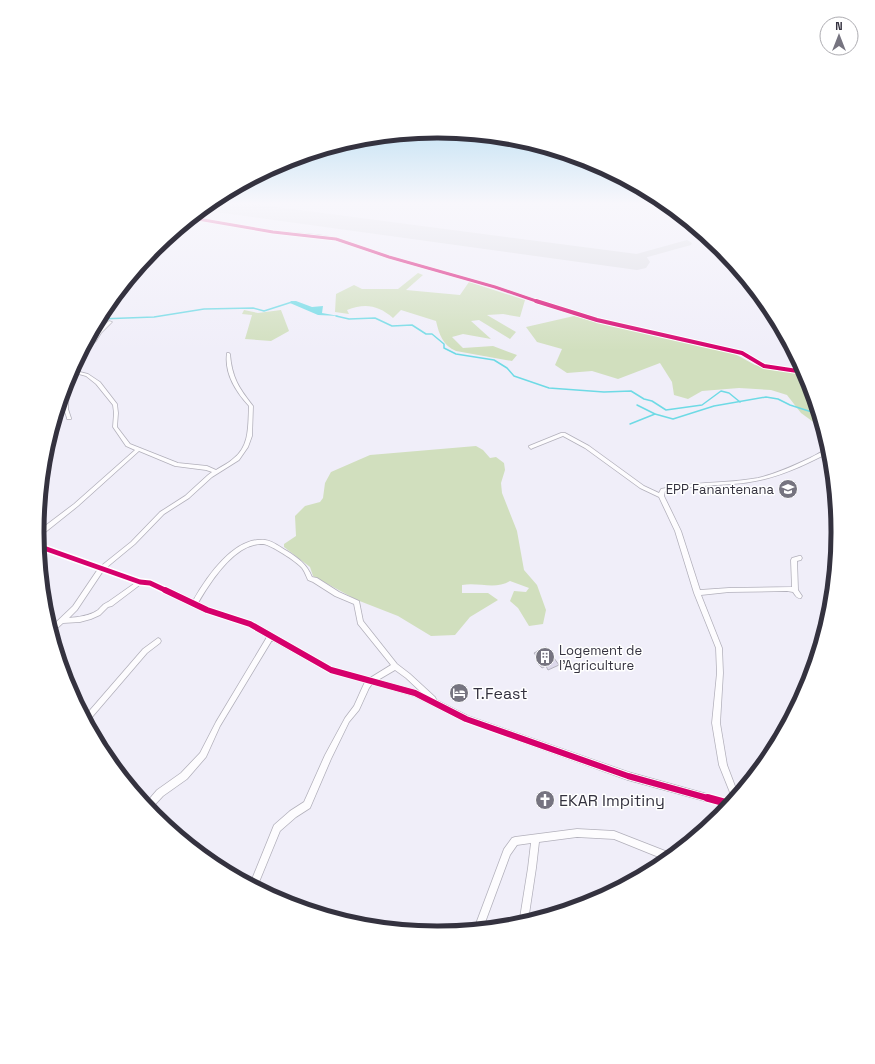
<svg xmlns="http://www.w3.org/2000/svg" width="875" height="1064" font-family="'Space Grotesk',sans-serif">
  <rect width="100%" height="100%" fill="#f0eef9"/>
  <g fill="#d1dfbe">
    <path d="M418 273 423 275 406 290 460 295 469 282 525 300 520 317 503 314 487 315 516 332 510 339 479 320 471 321 491 339 463 334 452 337 463 348 493 346 517 355 512 361 456 351C443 346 439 334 436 321L401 310 393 318C378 305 365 303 347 310L349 314 335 312 336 294 354 285 362 289H398Z"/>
    <path d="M244 310 258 313 281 310 289 331 271 341 245 339 252 315 242 314Z"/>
    <path d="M574 316 735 354 755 365 803 373 808 379 823 429 801 413 787 395 771 390 739 388 702 391 688 399 674 395 672 382 660 363 618 379 592 371 567 373 555 365 562 349 537 342 526 327Z"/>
    <path d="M476 446 483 450 490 458 496 457 504 463 505 470 501 483 502 493 517 531 524 570 537 585 546 610 543 624 529 626 518 608 510 601 514 591 526 592 529 588 510 581C495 590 479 582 462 585V593H488L498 600 470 617 455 635 431 636 398 616 357 600 313 576 310 567 284 547V544L296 536 295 516 305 506 320 502 323 498 325 483 331 472 370 455Z"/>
  </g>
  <path fill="#6edae5" d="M291 301H296L312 307 323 306 322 313 339 316 318 315 290 303Z"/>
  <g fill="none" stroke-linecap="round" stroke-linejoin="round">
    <g stroke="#6edae5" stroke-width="1.5">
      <path d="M336 316 349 319 375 318 392 326 412 325 426 334H432L444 344V348L456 354 494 360 507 368 514 376 549 388 604 392 631 391 644 399 652 401 666 410 702 405 721 391 729 393 740 402"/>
      <path d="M99 319 154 317 204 309 253 308 264 311 292 302"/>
      <path d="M637 405 655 414 673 419 714 406 766 397 778 399 790 405 818 414"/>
      <path d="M630 424 655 414"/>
    </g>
    <path fill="#dedee4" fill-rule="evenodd" d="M687 240 692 243 691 245 626 263 621 260 622 258Z"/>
    <path fill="#dedee4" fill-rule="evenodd" d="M211 202H239L637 254 646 256 650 262 646 268 637 270 201 210Z"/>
  </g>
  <path fill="#ddd9eb" stroke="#b5b3be" d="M546 647 559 665 548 670 546 666 542 668 537 662 540 661 534 653Z"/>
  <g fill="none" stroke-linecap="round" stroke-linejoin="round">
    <g stroke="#b2b0bb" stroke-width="1.5">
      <g id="street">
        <path d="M193 217 273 231 318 235 337 238 390 256 496 286 564 309 598 319 743 352 765 365 803 371 804 373 763 367 741 354 596 321 562 311 494 288 388 258 335 240 318 237 273 233 191 219Z"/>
        <path d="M109 321 112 322 101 333 96 341 84 352 76 371 88 374 100 382 117 404 118 413 117 427 130 444 178 463 207 466 216 470C222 466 229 463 234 458 250 446 248 424 249 406 236 392 224 373 227 353H229L230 354C232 378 239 388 253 406L252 436 248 447 239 460 212 477 189 498 164 514 135 544 106 568 140 580 152 581 193 601C206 578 234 536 265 540 273 541 280 547 287 551 298 558 307 564 312 577L317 578 339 592 359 601 363 621 397 664 410 674 435 697 436 699V700L468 716 628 772 732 801 727 807 628 780 464 721 414 696 372 684 369 688 359 710 349 722 331 759 310 808 296 817 280 831 257 887 250 884 274 825 290 811 304 802 325 755 345 718 354 706 363 686 365 682 329 672 272 640 220 726 206 757 187 779 163 796 150 810 145 804 157 790 181 773 200 753 216 722 267 637 248 626 205 612 149 585 141 584 112 606 108 607 100 615 91 619 80 622 63 623 52 633 50 628 73 606 98 569 39 548 38 544 101 566 131 542 160 512 185 496 208 475 212 472 206 470 175 466 139 451 78 506 38 538 37 532 74 504 135 450 126 446 113 427 114 413 113 405 96 384 86 376 75 373 69 389 68 409 71 418V419H67V418L64 409 65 389 73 368 85 347 93 339 98 331ZM263 544C271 545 296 561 302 568 305 572 306 576 308 580L313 582 335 596 354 604 358 624 391 665 370 678 333 668 252 622 209 608 198 603C209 584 231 550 254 545 257 544 260 544 263 544ZM103 571 135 583 108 602C103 604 101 607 98 610 90 616 78 617 69 618L77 610ZM395 670 406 678 422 693 415 690 378 680Z"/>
        <path d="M561 433H565L589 446 644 486 659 493 661 489C693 481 726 484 758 478 776 474 793 466 810 458 816 455 822 451 829 449L830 452C805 465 778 478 750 482 739 484 728 484 717 485 699 486 682 488 665 491L664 496 681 531 700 590 729 588 792 587 791 560 792 558 799 556H801L802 558 801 560 797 561 798 590 802 596 801 598C797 599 795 595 793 592L787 591 729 592 701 595 722 648 723 673 720 723 727 765 738 794 733 800 719 765 712 723 717 673 716 648 694 593 675 531 659 497 640 488 585 448 563 436 533 448 531 449 529 447V446Z"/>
        <path d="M158 638 160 639 161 641 160 643 147 653 87 723 84 717 143 649Z"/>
        <path d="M577 829 614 831 673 854 666 860 614 839 577 837 539 842 536 868 528 921 519 924 528 868 531 843 517 845 510 855 483 928 474 929 504 849 512 838 515 837Z"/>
      </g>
    </g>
    <use href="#street" fill="#fdfcfe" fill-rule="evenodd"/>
    <g stroke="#fff" stroke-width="4.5">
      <path id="cycleway-far4" d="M192 218 273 232 336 239 389 257 495 287 539 302"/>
    </g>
    <g stroke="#fff" stroke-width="6">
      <path id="cycleway-far3" d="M536 301 597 320 742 353 764 366 804 372"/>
    </g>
    <g stroke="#fff" stroke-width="8">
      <path id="cycleway-far2" d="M38 546 140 582 150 583 167 591"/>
    </g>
    <g stroke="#fff" stroke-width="8">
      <path id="cycleway-far1" d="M165 590 207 610 250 624 331 670 415 693 466 719 628 776 711 799"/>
    </g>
    <g stroke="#fff" stroke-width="10">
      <path id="cycleway" d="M708 798 730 804"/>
    </g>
    <use href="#cycleway-far4" stroke="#d6006c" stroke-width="3"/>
    <use href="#cycleway-far3" stroke="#d6006c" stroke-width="4"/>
    <use href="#cycleway-far2" stroke="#d6006c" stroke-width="5"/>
    <use href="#cycleway-far1" stroke="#d6006c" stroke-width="6"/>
    <use href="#cycleway" stroke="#d6006c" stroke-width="8"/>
  </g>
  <linearGradient id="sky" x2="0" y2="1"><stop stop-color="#77c3e7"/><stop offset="0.58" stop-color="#f8f7fc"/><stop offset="1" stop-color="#f8f7fc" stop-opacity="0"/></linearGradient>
  <rect width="875" height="351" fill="url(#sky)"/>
  <defs>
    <g id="school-disc" transform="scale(1)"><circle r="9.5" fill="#767480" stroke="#fff"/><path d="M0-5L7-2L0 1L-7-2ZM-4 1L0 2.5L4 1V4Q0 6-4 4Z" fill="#fff"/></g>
    <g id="building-disc" transform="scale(1)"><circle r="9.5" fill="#767480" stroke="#fff"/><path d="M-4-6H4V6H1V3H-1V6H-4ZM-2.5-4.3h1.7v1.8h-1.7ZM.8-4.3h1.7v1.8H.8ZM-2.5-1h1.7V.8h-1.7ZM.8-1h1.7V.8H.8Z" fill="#fff"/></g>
    <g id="hotel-disc" transform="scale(1)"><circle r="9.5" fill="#767480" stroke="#fff"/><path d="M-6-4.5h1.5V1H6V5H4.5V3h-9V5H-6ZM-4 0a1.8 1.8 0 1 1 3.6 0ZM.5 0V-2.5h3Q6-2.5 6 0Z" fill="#fff"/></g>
    <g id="church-disc" transform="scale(1)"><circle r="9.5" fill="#767480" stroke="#fff"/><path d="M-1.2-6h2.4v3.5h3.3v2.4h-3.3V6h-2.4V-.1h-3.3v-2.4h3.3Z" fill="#fff"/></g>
  </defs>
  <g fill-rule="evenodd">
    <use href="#school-disc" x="788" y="489"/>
    <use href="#building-disc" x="545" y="657"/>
    <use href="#hotel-disc" x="459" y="693"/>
    <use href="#church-disc" x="545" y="800"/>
  </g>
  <g text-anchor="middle" stroke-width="3" stroke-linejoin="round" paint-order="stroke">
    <g font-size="13" fill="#34323f" stroke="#fff" text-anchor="end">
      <text x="774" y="494">EPP Fanantenana</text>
      <text x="559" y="655" text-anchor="start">Logement de<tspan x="559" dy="15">l'Agriculture</tspan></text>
    </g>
    <g font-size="16" fill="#34323f" stroke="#fff" text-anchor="start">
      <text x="473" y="699">T.Feast</text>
      <text x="559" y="806">EKAR Impitiny</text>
    </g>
  </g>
  <path d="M0 0H875V1064H0ZM437 138H438A393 393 0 0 1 831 531V533A393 393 0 0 1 438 926H437A393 393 0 0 1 44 533V531A393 393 0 0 1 437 138Z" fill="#fff" fill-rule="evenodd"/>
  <path fill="none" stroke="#34323f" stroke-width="5" d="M437 138H438A393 393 0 0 1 831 531V533A393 393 0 0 1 438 926H437A393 393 0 0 1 44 533V531A393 393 0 0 1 437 138Z"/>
  <g transform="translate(839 36)"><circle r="19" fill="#ffffff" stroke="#aeadb2"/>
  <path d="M0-3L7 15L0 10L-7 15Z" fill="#767480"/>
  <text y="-6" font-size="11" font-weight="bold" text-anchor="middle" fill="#34323f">N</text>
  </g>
</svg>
